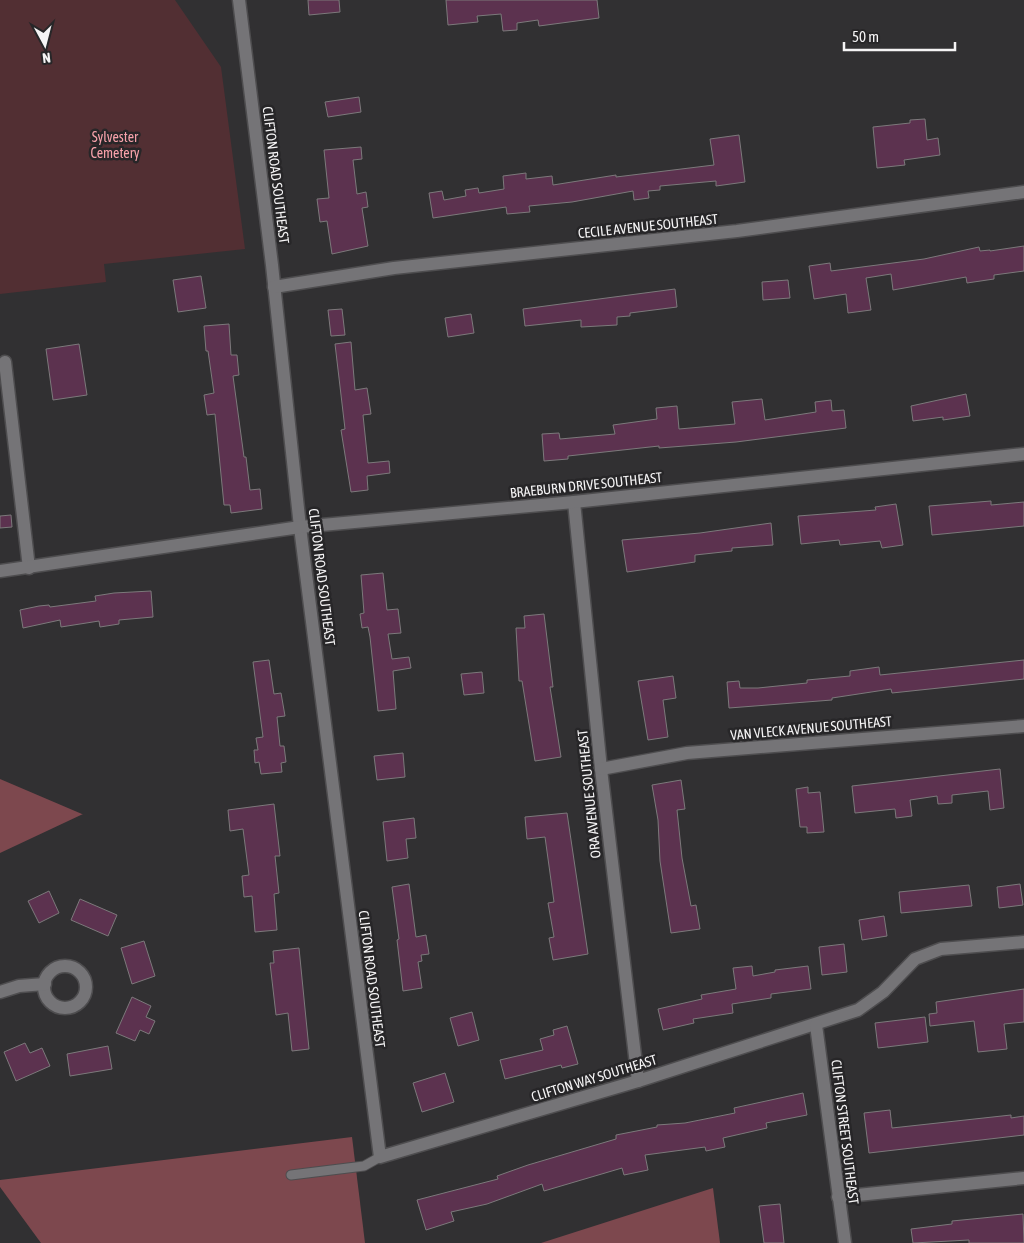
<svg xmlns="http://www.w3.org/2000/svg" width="1024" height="1243" font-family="'Asap Condensed',sans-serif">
  <rect width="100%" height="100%" fill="#313032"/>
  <path fill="#522f33" d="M0 0H175L221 67 245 249 104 264 106 282 0 294Z"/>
  <g fill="#7d484e">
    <path d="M0 779 82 814H83L0 853Z"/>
    <path d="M352 1137 365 1243H41L0 1187V1180Z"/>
    <path d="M713 1188 720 1243H541Z"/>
  </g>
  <g fill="#5c324f" stroke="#7c797b">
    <path d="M308 0H339L340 12 309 15Z"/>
    <path d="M446 0H597L599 18 539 26 538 20 517 23V30L503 31 501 14 477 16 478 22 448 25Z"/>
    <path d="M359 97 361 112 328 117 325 102Z"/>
    <path d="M925 119 927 140 938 138 940 155 904 160 905 165 877 168 873 127 910 123V120Z"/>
    <path d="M739 135 745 182 716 186V181L660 186V190L648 191 649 198 634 200 633 191 572 202 529 206 530 212 507 214 506 207 433 218 429 193 442 191 444 200 466 196 465 190 478 188 479 193 504 189 503 176 526 173V179L552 176 553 185 616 175V177L714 165 710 139Z"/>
    <path d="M361 147 362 159 353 160 357 194 366 192 368 207 362 208 368 246 332 254 327 221 320 222 317 199 329 198 324 150Z"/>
    <path d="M1024 246V271L994 275V279L967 283 966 277 893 290 891 274 866 278 871 310 848 313 846 294 814 299 809 266 830 263 831 271 924 259 979 247 980 251 990 250V251Z"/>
    <path d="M201 276 206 308 178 312 173 280Z"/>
    <path d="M788 280 790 298 763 300 762 282Z"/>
    <path d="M675 289 677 307 630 313V316L617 317V325L581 327V320L525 326 523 309Z"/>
    <path d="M342 309 345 335 331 336 328 310Z"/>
    <path d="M471 314 474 333 448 337 445 318Z"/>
    <path d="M229 324 231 355H237L239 375 233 376 244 457H246L250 490 260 489 262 509 231 513 230 505H224L215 414 207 415 204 395 214 393 208 351H206L204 326Z"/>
    <path d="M351 342 355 390 367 388 371 414 363 415 368 463 389 461 390 473 367 476 368 490 351 492 341 430 345 429 335 344Z"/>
    <path d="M79 344 87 395 53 400 46 349Z"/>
    <path d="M966 394 970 416 943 420V417L913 421 911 406Z"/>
    <path d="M762 399 765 420 816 412 815 402 831 400 832 411 844 410 846 428 736 442 659 448V446L568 456V459L544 461 542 434 559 433 560 439 615 434 613 425 657 419 656 408 677 406 679 429 735 424 732 402Z"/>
    <path d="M991 501V505L1024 502V526L932 535 929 506Z"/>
    <path d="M896 504 903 545 882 548 880 541 840 545 839 540 801 544 798 516 876 510 875 507Z"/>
    <path d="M11 515 12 527 0 528V516Z"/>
    <path d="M771 523 773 545 732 548V551L695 555V562L627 572 622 540 700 533Z"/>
    <path d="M383 573 387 610 398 609 401 633 388 634 392 659 409 657 411 668 393 671 396 709 378 711 370 637 368 627 362 628 360 614 364 613 361 575Z"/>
    <path d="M151 591 153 617 119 620V624L100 627 99 621 61 627 60 620 23 628 20 610 39 606 49 605 50 607 96 601 95 596 114 593Z"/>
    <path d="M544 614 553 687H550L561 757 535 761 522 681H519L516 628H525L524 616Z"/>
    <path d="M269 660 274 694 281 693 285 716 277 717 280 746H284L286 762 281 763 282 772 261 774 259 762 255 763 254 750H258L256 738 263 737 253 662Z"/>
    <path d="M1024 660V679L892 693 891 689 832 698V700L729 708 727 682 739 681 740 688H758L807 683V680L850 676V671L879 667 880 675Z"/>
    <path d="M482 672 484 693 464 695 461 674Z"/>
    <path d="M673 676 676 698 663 700 668 737 648 740 638 681Z"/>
    <path d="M403 753 405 777 377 780 374 756Z"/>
    <path d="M1000 769 1004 808 990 810 988 791 952 795V803L938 804 937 796 910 800 912 816 896 818 895 809 855 813 852 786Z"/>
    <path d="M681 780 685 809 677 810 682 858 691 906 696 905 700 929 671 933 660 861 658 820 652 785Z"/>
    <path d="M808 787V793L820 792 824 832 807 833V827H800L796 789Z"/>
    <path d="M274 804 280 856H275L279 893 274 894 277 930 255 932 252 896 244 897 242 876 249 875 243 829 230 831 228 810Z"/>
    <path d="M567 813 588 954 553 960 549 938 554 937 548 903 554 902 545 837 527 839 525 817Z"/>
    <path d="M414 818 416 838 406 839 408 858 387 861 383 822Z"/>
    <path d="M409 884 416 937 426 935 429 954 421 955 422 961 418 962 422 988 403 991 397 940 399 939 392 887Z"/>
    <path d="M1020 884 1023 905 999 908 997 887Z"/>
    <path d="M969 885 972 906 901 913 899 892Z"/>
    <path d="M49 891 59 913 39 923 28 901Z"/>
    <path d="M80 899 117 915 108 936 71 920Z"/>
    <path d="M884 916 887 936 862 940 859 920Z"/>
    <path d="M144 941 155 976 132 984 121 948Z"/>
    <path d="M844 944 847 972 822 975 819 947Z"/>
    <path d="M299 948 309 1049 292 1051 288 1013 276 1015 270 963H274L273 951Z"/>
    <path d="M752 966 753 976 775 972V970L808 966 811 989 771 994V998L732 1004 733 1013 693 1019 694 1023 663 1030 658 1009 702 999 701 995 736 989 733 968Z"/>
    <path d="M1024 989V1022L1004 1024 1007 1049 978 1052 974 1021 930 1026 929 1014 937 1013 936 1002Z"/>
    <path d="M132 997 151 1006 146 1017 155 1021 149 1034 140 1030 135 1041 116 1033Z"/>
    <path d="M472 1012 479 1040 458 1046 450 1018Z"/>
    <path d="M925 1017 928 1042 878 1048 875 1023Z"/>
    <path d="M567 1026 578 1064 562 1068 561 1065 505 1079 500 1060 543 1050 540 1039 554 1035 553 1030Z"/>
    <path d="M25 1043 30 1053 42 1048 50 1066 16 1081 4 1052Z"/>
    <path d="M108 1046 112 1069 70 1076 67 1054Z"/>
    <path d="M445 1073 454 1102 422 1112 413 1083Z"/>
    <path d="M803 1093 807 1115 766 1123 767 1128 723 1138 725 1147 706 1151 705 1147 645 1155 648 1170 624 1175 622 1168 544 1191 542 1184 487 1204 451 1212 454 1221 426 1230 417 1200 498 1179 497 1176 528 1165 616 1139V1135L657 1127V1125L685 1123 735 1113 734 1108Z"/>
    <path d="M890 1110 892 1128 1011 1115V1118L1024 1116V1135L869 1153 864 1113Z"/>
    <path d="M780 1204 784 1243H764L759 1206Z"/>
    <path d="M1023 1214 1024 1243H969V1240L913 1243 911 1229 952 1224V1221Z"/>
  </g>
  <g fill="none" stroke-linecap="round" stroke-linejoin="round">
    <g stroke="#4e4d4f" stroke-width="11">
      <path id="service" d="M291 1175 364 1166 380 1157"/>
    </g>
    <g stroke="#4e4d4f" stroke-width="15">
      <g id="minor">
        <path d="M239 0 272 265 300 527 380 1157 638 1081 858 1010 883 992 915 959 941 949 1024 942"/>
        <path d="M274 287 394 268 737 231 1024 192"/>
        <path d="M5 362 29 568"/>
        <path d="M574 502 601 769 638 1081"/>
        <path d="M0 571 300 527 574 502 1024 454"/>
        <path d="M601 769 687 753 1024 726"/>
        <circle cx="65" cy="987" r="21"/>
        <path d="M0 992 19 986 45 984"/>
        <path d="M816 1025 845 1243"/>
        <path d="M838 1197 1024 1178"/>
      </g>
    </g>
    <use href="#service" stroke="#757477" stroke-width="9"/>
    <use href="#minor" stroke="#757477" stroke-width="12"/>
  </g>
  <g text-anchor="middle" stroke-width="5" stroke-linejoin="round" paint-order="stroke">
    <g font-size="14" fill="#f8a2ab" stroke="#272628">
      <text x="115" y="142">Sylvester<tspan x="115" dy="16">Cemetery</tspan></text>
    </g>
    <g font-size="14" fill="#f5f4f5" stroke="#272628">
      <text transform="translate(276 175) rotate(83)" y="5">CLIFTON ROAD SOUTHEAST</text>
      <text transform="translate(648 226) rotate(-6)" y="5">CECILE AVENUE SOUTHEAST</text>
      <text transform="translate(586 485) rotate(-6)" y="5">BRAEBURN DRIVE SOUTHEAST</text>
      <text transform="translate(322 577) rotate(83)" y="5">CLIFTON ROAD SOUTHEAST</text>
      <text transform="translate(811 728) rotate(-5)" y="5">VAN VLECK AVENUE SOUTHEAST</text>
      <text transform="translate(589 794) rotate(-96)" y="5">ORA AVENUE SOUTHEAST</text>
      <text transform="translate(372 979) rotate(83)" y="5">CLIFTON ROAD SOUTHEAST</text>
      <text transform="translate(594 1078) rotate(-17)" y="5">CLIFTON WAY SOUTHEAST</text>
      <text transform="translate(845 1132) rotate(83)" y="5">CLIFTON STREET SOUTHEAST</text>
    </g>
  </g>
  <g transform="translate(45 45) rotate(173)" stroke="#272628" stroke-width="4" paint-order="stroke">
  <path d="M0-4L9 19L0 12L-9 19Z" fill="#f5f4f5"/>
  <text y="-8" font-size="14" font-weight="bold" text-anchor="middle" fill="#f5f4f5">N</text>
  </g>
  <path d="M844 42v8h111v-8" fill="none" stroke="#f5f4f5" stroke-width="2.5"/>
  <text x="852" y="42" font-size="15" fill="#f5f4f5" stroke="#272628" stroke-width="4" paint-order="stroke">50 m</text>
</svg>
